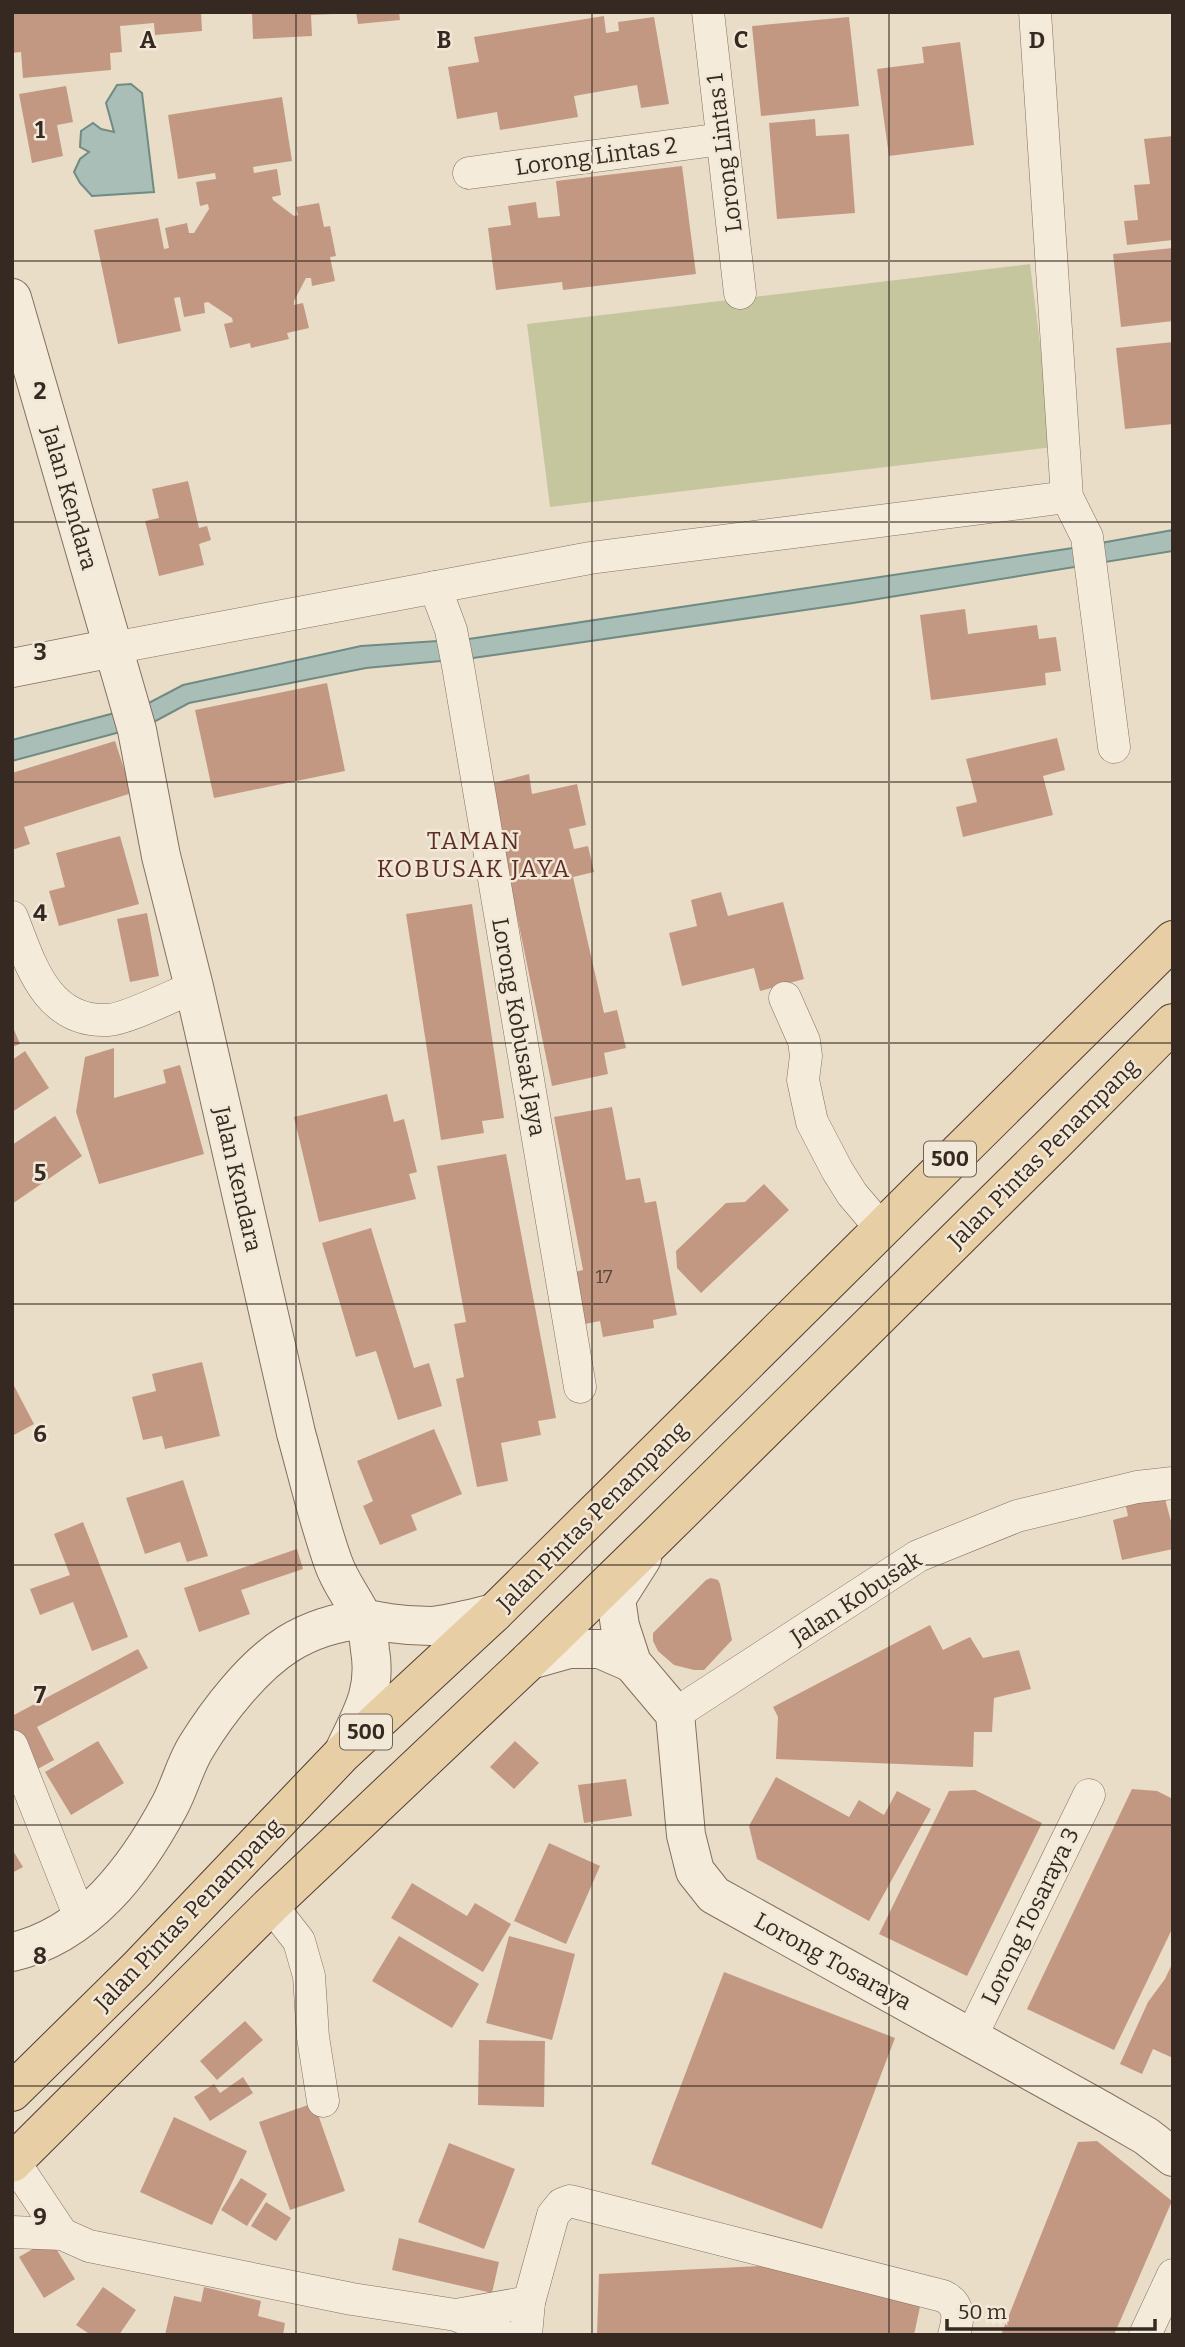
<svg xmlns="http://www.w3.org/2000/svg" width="1185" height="2347" font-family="Bitter,serif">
  <rect width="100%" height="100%" fill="#e9ddc8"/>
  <path fill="#c5c69d" d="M1030 264 1053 447 550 507 527 324Z"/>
  <g fill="#a9beb6" stroke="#708b83" stroke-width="2">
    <path d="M131 84 142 93 154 192 92 196 80 183 74 172 80 159 89 152 80 147 81 131 93 123 101 129 114 132 106 103 117 85Z"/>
    <path d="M1173 530V551L853 603 473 658 366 668 189 703 150 724 12 761V740L145 705 183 685 361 646 469 639 1073 548Z"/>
  </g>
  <g fill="#c39883">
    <path d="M12 12H201L202 31 155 35 154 23 120 26 122 52 110 53 111 70 23 78 21 52 12 53Z"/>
    <path d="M252 12H335V14L311 15 312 36 253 39Z"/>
    <path d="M356 12H399L400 20 358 24Z"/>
    <path d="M604 16 606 33 619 31 618 22 654 17 669 104 641 108 637 85 574 96 578 117 500 130 497 112 457 119 448 67 479 62 474 37Z"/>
    <path d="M849 17 859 106 761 116 752 26Z"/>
    <path d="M960 42 974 145 889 156 877 69 924 63 922 47Z"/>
    <path d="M66 86 73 122 57 125 63 156 32 163 19 94Z"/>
    <path d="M282 97 292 161 253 167 254 173 277 169 281 195 272 197 273 200 294 216 298 215 296 207 319 203 324 227 330 226 336 256 330 257 335 281 312 286 311 278H306L294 301V305L303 303 309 328 287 333 289 339 251 348 250 343 230 348 224 324 233 322 232 318 208 302 204 303 205 313 184 317 180 297 174 298 181 331 118 344 94 230 158 218 164 249 169 248 165 228 187 223 189 233H194L209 209 208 204 200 206 196 182 216 179 215 173 178 179 168 115Z"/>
    <path d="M815 119 816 136 849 134 855 213 777 219 769 123Z"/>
    <path d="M1173 136V240L1127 245 1124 221 1138 220 1134 185 1150 184 1144 139Z"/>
    <path d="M682 166 696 274 563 290 562 282 496 290 488 228 511 225 508 206 536 202 538 218 560 216 556 181Z"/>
    <path d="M1173 248V321L1121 327 1113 254Z"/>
    <path d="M1173 342V424L1125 429 1116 348Z"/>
    <path d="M188 481 199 528 207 526 211 540 199 544 204 565 159 576 145 521 159 518 152 489Z"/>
    <path d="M965 609 968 634 1037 625 1039 639 1056 637 1061 671 1045 673 1046 685 931 700 920 615Z"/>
    <path d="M327 683 345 771 214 798 195 710Z"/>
    <path d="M1057 738 1065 770 1043 776 1053 815 963 837 956 807 977 802 966 759Z"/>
    <path d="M115 741 132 793 24 827 30 844 12 850V773Z"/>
    <path d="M529 774 532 794 577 784 586 825 569 829 574 849 588 846 594 872 573 877 604 1013 617 1010 626 1048 604 1053 608 1074 552 1086 490 784Z"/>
    <path d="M120 836 139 904 59 926 49 891 65 887 56 853Z"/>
    <path d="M721 892 728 916 783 902 804 979 760 991 754 968 682 986 669 933 697 926 691 900Z"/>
    <path d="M472 904 504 1118 482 1121 484 1133 441 1140 406 914Z"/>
    <path d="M147 913 159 976 130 982 117 919Z"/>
    <path d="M12 1025 20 1044 12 1047Z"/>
    <path d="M114 1048V1098L166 1083 163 1070 180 1065 204 1154 99 1184 76 1112 85 1057Z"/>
    <path d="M25 1051 49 1088 12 1112V1060Z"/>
    <path d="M387 1094 394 1122 404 1119 417 1172 409 1174 416 1199 319 1222 294 1117Z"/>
    <path d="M612 1107 626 1180 640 1178 645 1203 656 1201 677 1315 653 1320 654 1328 603 1337 600 1321 580 1325 570 1273 583 1270 554 1117Z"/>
    <path d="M55 1116 82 1156 12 1204V1145Z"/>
    <path d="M506 1154 556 1418 538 1421 541 1435 501 1443 508 1481 477 1487 456 1379 464 1377 454 1324 466 1322 437 1166Z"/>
    <path d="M764 1184 789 1210 701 1293 677 1268 676 1251 726 1203 745 1202Z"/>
    <path d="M371 1228 414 1368 429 1363 442 1406 398 1420 376 1351 356 1357 322 1243Z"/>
    <path d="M202 1362 220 1436 165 1449 162 1436 143 1440 132 1397 156 1391 152 1374Z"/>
    <path d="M12 1382 34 1424 12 1436Z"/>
    <path d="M434 1429 462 1494 411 1515 417 1530 380 1545 363 1506 373 1501 357 1461Z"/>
    <path d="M183 1480 208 1556 187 1562 180 1542 145 1554 126 1498Z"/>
    <path d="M1164 1495 1173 1529V1549L1122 1560 1113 1520 1128 1516 1125 1502Z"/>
    <path d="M83 1522 128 1637 92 1651 73 1602 40 1615 30 1589 70 1575 54 1534Z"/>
    <path d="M297 1549 303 1569 241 1590 250 1614 199 1632 184 1588Z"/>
    <path d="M711 1578 718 1580 720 1584 732 1640 704 1670H694L674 1665 658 1651 653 1641V1633L706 1580Z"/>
    <path d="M930 1625 943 1650 970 1637 983 1658 1019 1650 1031 1689 994 1698 992 1732H974L973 1767 776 1759 778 1717 773 1707Z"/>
    <path d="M138 1649 148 1668 37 1727 54 1760 34 1771 12 1730V1716Z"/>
    <path d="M98 1741 124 1783 71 1815 45 1772Z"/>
    <path d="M515 1741 539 1763 514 1789 490 1767Z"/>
    <path d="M776 1777 849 1817 859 1800 884 1815 897 1791 931 1809 869 1921 757 1859 749 1826Z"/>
    <path d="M626 1779 632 1816 584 1823 578 1785Z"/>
    <path d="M1132 1789 1157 1791 1173 1799V1927L1114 2050 1027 2009Z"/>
    <path d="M975 1790 1042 1823 967 1976 879 1934 949 1791Z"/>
    <path d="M549 1843 600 1866 566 1944 514 1921Z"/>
    <path d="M12 1849 23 1867 12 1873Z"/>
    <path d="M412 1883 467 1916 475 1903 511 1924 483 1972 391 1918Z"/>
    <path d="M399 1936 479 1984 452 2028 372 1981Z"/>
    <path d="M509 1936 575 1954 552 2040 486 2023Z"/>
    <path d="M1173 1962V2058L1153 2049 1142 2074 1120 2064 1148 2002 1165 1979Z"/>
    <path d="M724 1972 895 2038 822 2229 651 2164Z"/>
    <path d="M245 2021 263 2040 217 2080 200 2061Z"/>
    <path d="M479 2040 545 2041 544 2107 478 2105Z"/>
    <path d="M243 2077 253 2093 210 2121 194 2097 214 2084 220 2093Z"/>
    <path d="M314 2103 345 2191 290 2210 259 2122Z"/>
    <path d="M174 2117 247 2151 212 2225 140 2192Z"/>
    <path d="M1097 2141 1172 2201 1114 2335H1001L1078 2142Z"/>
    <path d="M449 2143 515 2169 484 2249 418 2222Z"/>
    <path d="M241 2178 267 2194 247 2226 221 2210Z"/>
    <path d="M266 2202 291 2218 276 2241 251 2226Z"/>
    <path d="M399 2238 499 2262 492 2293 392 2270Z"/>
    <path d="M50 2239 75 2279 44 2298 19 2257Z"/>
    <path d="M760 2266 921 2302 914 2335H597L599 2274Z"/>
    <path d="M103 2287 136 2310 119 2335H91L76 2325Z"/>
    <path d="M204 2287 261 2301 258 2316 285 2323 283 2335H165L174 2296 201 2302Z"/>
  </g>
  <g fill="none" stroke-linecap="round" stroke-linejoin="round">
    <g stroke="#83705f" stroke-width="33">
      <g id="minor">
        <path d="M708 12 740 293"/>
        <path d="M1035 12 1067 497 1087 537 1114 747"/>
        <path d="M469 173 722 139"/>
        <path d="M435 587 451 630 458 666 580 1387"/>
        <path d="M113 648 590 558 1067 497"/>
        <path d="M12 917C30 963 46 1023 108 1020 127 1019 174 995 194 987"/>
        <path d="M785 998 804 1041 806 1056 803 1080 812 1122 837 1170 852 1194 880 1227"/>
        <path d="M675 1714 918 1556 1017 1516 1137 1487 1173 1483"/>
        <path d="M12 1746 81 1920"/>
        <path d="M271 1905 299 1941 309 1976 313 2037 323 2101"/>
        <path d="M971 2037 1089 1795"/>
        <path d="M14 2162 62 2234"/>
        <path d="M12 2232 62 2234 89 2246 352 2299 456 2315 501 2335"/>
        <path d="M456 2315 529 2302"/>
        <path d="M526 2335 529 2302 553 2215 562 2204 570 2201 943 2296C960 2304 959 2318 954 2335"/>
        <path d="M1145 2335 1173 2275"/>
      </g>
    </g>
    <g stroke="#83705f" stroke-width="40">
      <g id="tertiary">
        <path d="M12 298 137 730 161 856 194 987 296 1433C308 1476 318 1520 333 1562 340 1583 354 1599 363 1619 368 1628 369 1640 370 1650 377 1691 361 1715 344 1751"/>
        <path d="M12 668 113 648"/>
        <path d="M642 1558 616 1599 620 1626 632 1663 675 1714 686 1835 695 1871 714 1895 1101 2110 1146 2136 1173 2157"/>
        <path d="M530 1660 569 1649H600L632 1663"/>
        <path d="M12 1952C87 1935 136 1869 170 1805 180 1786 185 1765 196 1747 218 1711 253 1666 288 1644 309 1631 337 1621 363 1620 371 1619 380 1622 389 1623 403 1625 417 1626 431 1626 452 1624 473 1618 494 1613"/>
      </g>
    </g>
    <g stroke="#523f33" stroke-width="40">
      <g id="primary">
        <path d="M12 2092 137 1969 343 1753 494 1613 1173 940"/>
        <path d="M12 2163 271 1905 530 1660 655 1538 1055 1142 1173 1023"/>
      </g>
    </g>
    <use href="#minor" stroke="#f5ebdb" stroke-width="32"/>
    <use href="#tertiary" stroke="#f5ebdb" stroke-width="38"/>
    <use href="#primary" stroke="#e8cea5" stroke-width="38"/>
  </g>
  <path fill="none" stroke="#362921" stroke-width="2" stroke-opacity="0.55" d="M296 12V2335M592 12V2335M889 12V2335M12 261H1173M12 522H1173M12 782H1173M12 1043H1173M12 1304H1173M12 1565H1173M12 1825H1173M12 2086H1173"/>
  <g text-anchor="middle" stroke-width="5" stroke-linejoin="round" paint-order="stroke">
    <g font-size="19" fill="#59453a">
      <text x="604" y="1283">17</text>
    </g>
    <g fill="#f2e8d7" stroke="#6e6258" stroke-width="2">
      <rect x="924" y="1141.5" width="52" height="35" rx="5"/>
      <rect x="340" y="1714.5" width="52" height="35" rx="5"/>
    </g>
    <g font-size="21" font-weight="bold" fill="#362921">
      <text x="950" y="1166">500</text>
      <text x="366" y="1739">500</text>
    </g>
    <g font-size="23" fill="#362921" stroke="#f2e8d7">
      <text transform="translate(724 153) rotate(-97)" y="8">Lorong Lintas 1</text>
      <text transform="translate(596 156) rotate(-8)" y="8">Lorong Lintas 2</text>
      <text transform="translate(70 498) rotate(74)" y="8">Jalan Kendara</text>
      <text transform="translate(519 1027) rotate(80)" y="8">Lorong Kobusak Jaya</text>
      <text transform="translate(1043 1153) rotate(-45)" y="8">Jalan Pintas Penampang</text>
      <text transform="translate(238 1179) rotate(77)" y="8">Jalan Kendara</text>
      <text transform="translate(592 1516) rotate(-45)" y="8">Jalan Pintas Penampang</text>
      <text transform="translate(856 1598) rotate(-33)" y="8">Jalan Kobusak</text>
      <text transform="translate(188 1914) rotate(-46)" y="8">Jalan Pintas Penampang</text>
      <text transform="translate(1030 1916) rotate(-64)" y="8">Lorong Tosaraya 3</text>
      <text transform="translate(833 1961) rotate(29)" y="8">Lorong Tosaraya</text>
    </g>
    <g font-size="24" letter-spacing="2" fill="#5d2d26" stroke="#f2e8d7">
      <text x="474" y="849">TAMAN<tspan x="474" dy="28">KOBUSAK JAYA</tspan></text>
    </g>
  </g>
  <g font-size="23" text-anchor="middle" font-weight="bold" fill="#362921" stroke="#f2e8d7" stroke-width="5" stroke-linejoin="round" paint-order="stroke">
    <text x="148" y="48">A</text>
    <text x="444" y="48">B</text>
    <text x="741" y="48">C</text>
    <text x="1037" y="48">D</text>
    <text x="40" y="138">1</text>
    <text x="40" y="399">2</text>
    <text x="40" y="660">3</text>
    <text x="40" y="921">4</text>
    <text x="40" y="1181">5</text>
    <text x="40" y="1442">6</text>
    <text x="40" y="1703">7</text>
    <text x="40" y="1964">8</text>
    <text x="40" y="2225">9</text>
  </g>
  <rect width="1185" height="2347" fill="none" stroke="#362921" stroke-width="28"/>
  <path d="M947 2319v10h208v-10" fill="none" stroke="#362921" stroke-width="3.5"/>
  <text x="958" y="2319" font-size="21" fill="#362921" stroke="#f2e8d7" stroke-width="5" paint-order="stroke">50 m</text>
</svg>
